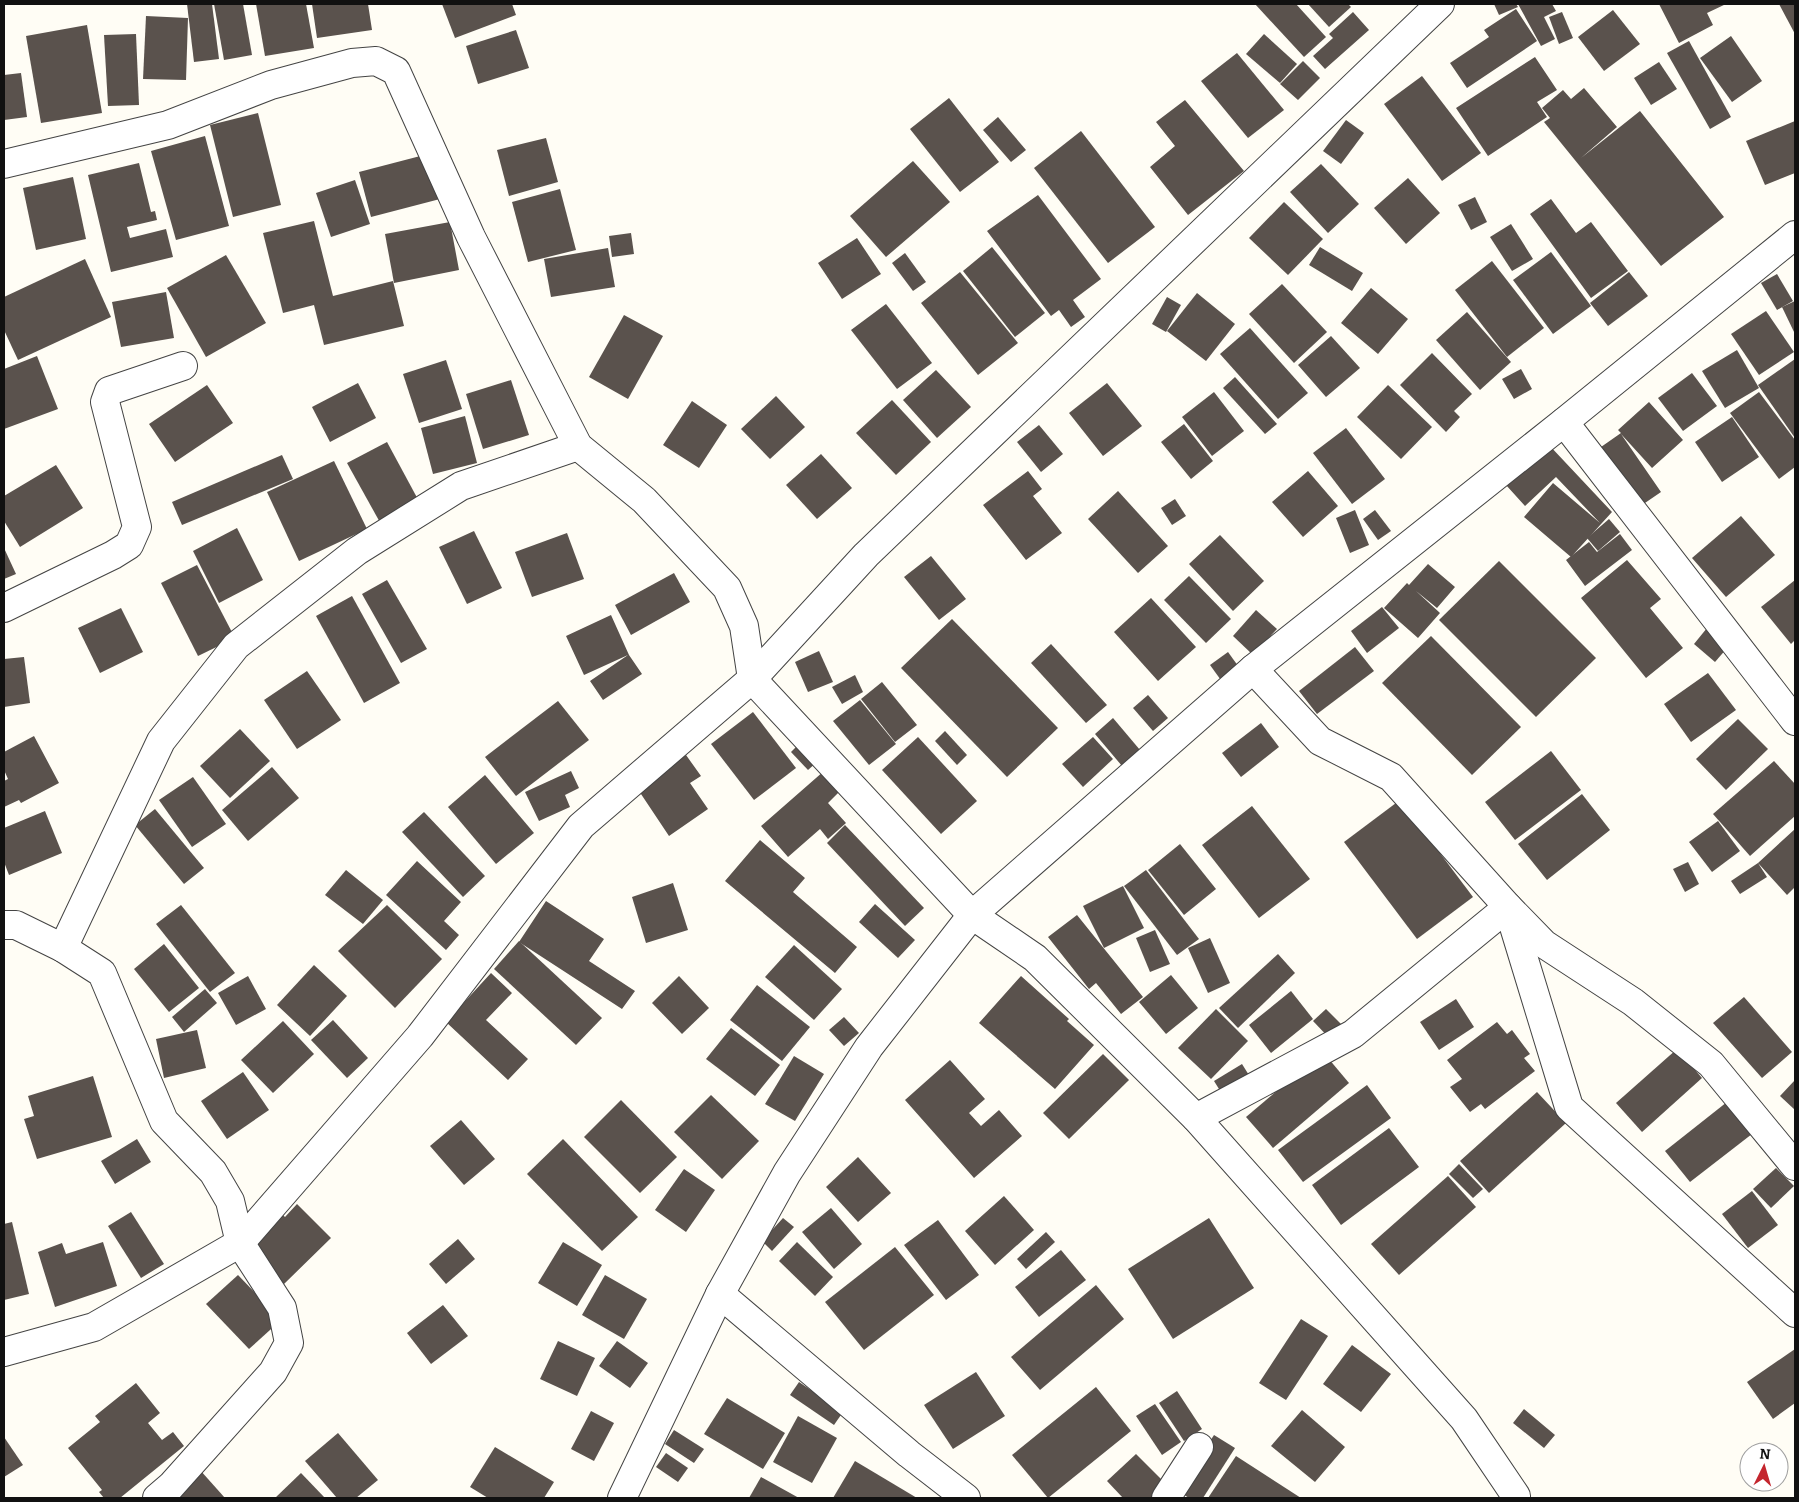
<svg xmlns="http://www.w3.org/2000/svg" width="1799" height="1502" font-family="Bitter,serif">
  <rect width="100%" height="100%" fill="#fffdf5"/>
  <g fill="#5a524d">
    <path d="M187 4H212L219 59 194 62Z"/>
    <path d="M214 4H243L252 55 224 60Z"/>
    <path d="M256 4H306L314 48 265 56Z"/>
    <path d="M312 4H368L372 30 317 38Z"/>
    <path d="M442 4H512L516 15 455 38Z"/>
    <path d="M1255 4H1296L1326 37 1304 57Z"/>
    <path d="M1308 4H1348L1351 7 1329 27Z"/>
    <path d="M1494 4H1516L1518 7 1499 15Z"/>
    <path d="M1518 4H1552L1556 11 1544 17 1555 39 1541 46Z"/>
    <path d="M1659 4H1726L1707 13 1713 25 1679 43Z"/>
    <path d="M1779 4H1795V34Z"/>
    <path d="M1516 9 1537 41 1467 88 1450 63 1489 37 1484 30Z"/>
    <path d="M1613 10 1640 44 1604 71 1578 37Z"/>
    <path d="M1353 12 1369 30 1325 69 1313 56 1333 38 1329 34Z"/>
    <path d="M1562 12 1573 38 1559 44 1549 17Z"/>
    <path d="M146 16 188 18 186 80 143 79Z"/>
    <path d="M87 25 102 113 41 123 26 36Z"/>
    <path d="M516 30 529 68 478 84 466 46Z"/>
    <path d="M136 34 139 105 108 106 104 35Z"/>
    <path d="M1264 34 1297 64 1280 83 1246 54Z"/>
    <path d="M1731 36 1762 81 1732 102 1700 58Z"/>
    <path d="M1689 41 1731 117 1710 129 1667 53Z"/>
    <path d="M1237 53 1284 110 1248 138 1201 81Z"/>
    <path d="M1535 57 1557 90 1537 102 1547 117 1488 156 1456 108Z"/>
    <path d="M1303 61 1320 78 1298 100 1280 84Z"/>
    <path d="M1659 62 1677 89 1651 105 1634 78Z"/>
    <path d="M21 73 27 117 4 120V75Z"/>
    <path d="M1422 76 1481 153 1442 181 1384 104Z"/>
    <path d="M1584 88 1617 127 1581 158 1640 111 1724 217 1661 266 1544 122 1550 118 1542 108 1563 90 1571 99Z"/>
    <path d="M949 98 999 162 960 192 910 129Z"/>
    <path d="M1185 100 1244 171 1188 215 1150 167 1175 146 1156 122Z"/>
    <path d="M258 113 281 205 233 217 210 125Z"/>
    <path d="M998 117 1026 150 1011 162 983 130Z"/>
    <path d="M1346 120 1364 133 1341 164 1323 151Z"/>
    <path d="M1795 121V173L1765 185 1746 141Z"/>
    <path d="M1081 131 1155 227 1108 263 1034 168Z"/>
    <path d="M205 136 229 226 176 240 151 151Z"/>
    <path d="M546 138 558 182 509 196 497 150Z"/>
    <path d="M428 154 440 199 371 217 359 172Z"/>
    <path d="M913 161 950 202 886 257 850 216Z"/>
    <path d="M139 163 151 212 155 211 157 220 127 227 130 238 166 229 173 257 111 272 88 175Z"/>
    <path d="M1321 164 1359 204 1328 233 1290 192Z"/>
    <path d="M73 177 86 239 36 250 23 188Z"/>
    <path d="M1408 178 1440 213 1406 244 1374 208Z"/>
    <path d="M355 180 370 224 331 237 316 193Z"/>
    <path d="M560 189 576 250 528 262 512 202Z"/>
    <path d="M1038 195 1101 279 1073 300 1085 317 1071 327 1059 310 1051 316 987 231Z"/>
    <path d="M1475 197 1487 222 1471 230 1458 205Z"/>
    <path d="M1551 199 1576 233 1591 222 1628 271 1591 298 1530 214Z"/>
    <path d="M1284 202 1323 239 1288 275 1249 238Z"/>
    <path d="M314 221 333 296 393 281 404 326 324 345 314 305 283 313 263 233Z"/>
    <path d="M450 222 459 270 394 283 385 234Z"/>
    <path d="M1511 224 1533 259 1512 271 1490 237Z"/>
    <path d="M631 233 634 254 612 257 609 236Z"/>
    <path d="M857 238 881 274 842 299 818 263Z"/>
    <path d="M992 247 1045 313 1015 337 963 271Z"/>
    <path d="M1320 247 1363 273 1352 291 1309 265Z"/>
    <path d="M608 248 615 287 551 297 544 259Z"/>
    <path d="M1551 252 1591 306 1553 334 1513 280Z"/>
    <path d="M905 253 926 282 913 291 892 263Z"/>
    <path d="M226 255 266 323 206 357 167 288Z"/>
    <path d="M85 259 111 317 18 360 4 330V297Z"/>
    <path d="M1492 261 1544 328 1507 357 1455 290Z"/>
    <path d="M960 272 1018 343 978 375 921 303Z"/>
    <path d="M1629 272 1648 296 1608 326 1590 303Z"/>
    <path d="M1777 274 1793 301 1777 310 1761 283Z"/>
    <path d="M1282 284 1327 332 1294 363 1249 314Z"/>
    <path d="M1371 288 1408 319 1378 354 1341 323Z"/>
    <path d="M166 292 174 338 121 347 112 302Z"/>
    <path d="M1197 293 1235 324 1206 361 1167 331Z"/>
    <path d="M1167 297 1181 305 1166 332 1152 324Z"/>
    <path d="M1795 301V334L1782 307Z"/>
    <path d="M886 304 932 363 897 389 851 330Z"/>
    <path d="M1766 311 1794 352 1759 375 1731 334Z"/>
    <path d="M1467 312 1511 362 1480 390 1436 340Z"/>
    <path d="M624 315 663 336 628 399 589 377Z"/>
    <path d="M1250 328 1308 393 1278 419 1220 354Z"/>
    <path d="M1331 336 1360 368 1326 397 1298 365Z"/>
    <path d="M1737 350 1759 388 1725 408 1702 371Z"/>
    <path d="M1432 353 1472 394 1454 411 1460 417 1446 432 1400 385Z"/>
    <path d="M37 356 58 409 4 429V369Z"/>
    <path d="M1795 359V438L1758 385Z"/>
    <path d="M446 360 462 409 419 423 403 374Z"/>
    <path d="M1521 369 1532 389 1514 399 1502 379Z"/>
    <path d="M936 370 971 407 937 438 903 400Z"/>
    <path d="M1692 373 1717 406 1683 431 1658 398Z"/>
    <path d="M1235 377 1277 424 1265 434 1223 388Z"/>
    <path d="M511 380 529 435 483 449 466 394Z"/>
    <path d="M358 383 376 418 330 442 312 407Z"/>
    <path d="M1107 383 1142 426 1103 456 1069 413Z"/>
    <path d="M207 385 233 423 175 462 149 424Z"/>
    <path d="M1388 385 1432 427 1401 459 1357 417Z"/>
    <path d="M1214 392 1244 431 1212 456 1182 417Z"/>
    <path d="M1759 392 1795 440V467L1779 479 1730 413Z"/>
    <path d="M776 396 805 427 770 459 741 429Z"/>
    <path d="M892 400 931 442 896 475 856 433Z"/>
    <path d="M692 401 727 425 699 468 663 445Z"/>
    <path d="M1649 402 1683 440 1652 468 1621 434 1661 492 1642 505 1601 447 1621 433 1618 430Z"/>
    <path d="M465 416 477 463 433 474 421 428Z"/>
    <path d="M1732 417 1759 457 1722 482 1695 442Z"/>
    <path d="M1184 424 1213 461 1191 479 1161 442Z"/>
    <path d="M1039 425 1063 454 1041 472 1017 442Z"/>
    <path d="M1346 428 1385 479 1352 504 1313 453Z"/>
    <path d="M387 442 421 505 382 526 347 463Z"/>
    <path d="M1549 445 1612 512 1571 557 1524 517 1553 483 1600 523 1556 477 1525 506 1506 485Z"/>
    <path d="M821 454 852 488 817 519 786 485Z"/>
    <path d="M282 455 293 479 182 525 172 502Z"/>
    <path d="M334 461 367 529 299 561 267 492Z"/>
    <path d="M56 465 83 508 20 547 4 521V496Z"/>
    <path d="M1028 471 1042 489 1033 496 1062 533 1026 560 983 505Z"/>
    <path d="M1308 471 1338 506 1303 537 1272 502Z"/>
    <path d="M1118 491 1168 546 1138 573 1088 519Z"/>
    <path d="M1175 499 1186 516 1172 525 1161 508Z"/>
    <path d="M1355 510 1369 545 1350 553 1336 518Z"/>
    <path d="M1375 510 1391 531 1378 540 1363 519Z"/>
    <path d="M1741 516 1775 555 1726 597 1692 558Z"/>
    <path d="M1609 519 1620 532 1598 551 1587 538Z"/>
    <path d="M237 528 263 580 219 603 193 551Z"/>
    <path d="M474 531 502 588 467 604 439 547Z"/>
    <path d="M567 533 584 579 532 597 515 552Z"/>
    <path d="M1620 534 1632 550 1585 586 1566 560 1589 542 1597 552Z"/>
    <path d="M1220 535 1264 581 1233 611 1189 564Z"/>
    <path d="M4 548 16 574 4 579Z"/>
    <path d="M931 556 966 599 939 620 904 577Z"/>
    <path d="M1627 560 1661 599 1650 608 1683 648 1646 678 1581 598Z"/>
    <path d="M1499 561 1596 658 1536 717 1439 620Z"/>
    <path d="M1428 564 1455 587 1437 608 1416 591 1440 613 1418 638 1384 608 1407 583 1409 585Z"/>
    <path d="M197 565 235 638 198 656 161 583Z"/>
    <path d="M674 573 690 602 631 635 615 605Z"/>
    <path d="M1189 576 1231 619 1206 643 1164 600Z"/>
    <path d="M387 580 427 649 401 663 362 594Z"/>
    <path d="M1795 580V640L1791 644 1761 607Z"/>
    <path d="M352 596 400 683 364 703 316 616Z"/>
    <path d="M1151 598 1196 647 1158 681 1114 632Z"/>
    <path d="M1382 607 1399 628 1367 653 1351 631Z"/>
    <path d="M121 608 143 652 100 673 78 628Z"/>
    <path d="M1256 610 1277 629 1253 655 1233 636Z"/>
    <path d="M611 615 629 655 642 674 603 700 590 681 628 655 584 675 566 636Z"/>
    <path d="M952 619 1058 728 1007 777 901 668Z"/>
    <path d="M1707 628 1728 647 1715 662 1694 644Z"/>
    <path d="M1431 636 1521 727 1472 775 1382 683Z"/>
    <path d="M1051 644 1107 705 1086 723 1031 663Z"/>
    <path d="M1355 647 1374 671 1317 714 1299 691Z"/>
    <path d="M819 651 833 682 808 692 795 662Z"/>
    <path d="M1228 652 1241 670 1223 683 1210 665Z"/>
    <path d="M24 657 30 703 4 707V659Z"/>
    <path d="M307 671 341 720 297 749 264 700Z"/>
    <path d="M1708 673 1736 710 1691 742 1664 704Z"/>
    <path d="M855 675 863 692 842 704 832 687Z"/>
    <path d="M882 682 917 725 895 742 861 699Z"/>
    <path d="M1148 695 1168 718 1153 731 1133 708Z"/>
    <path d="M860 700 896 744 869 765 833 721Z"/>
    <path d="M558 701 589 740 516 796 485 757Z"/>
    <path d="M753 712 796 768 754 800 711 744Z"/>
    <path d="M1113 718 1140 750 1122 766 1095 734Z"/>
    <path d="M1738 719 1768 749 1726 790 1696 759Z"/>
    <path d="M1261 723 1279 747 1241 777 1222 753Z"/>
    <path d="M240 729 270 761 230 798 200 766Z"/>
    <path d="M945 731 967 755 957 765 935 741Z"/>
    <path d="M34 736 59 783 21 803 19 800 4 807V781L8 779 4 770V752Z"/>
    <path d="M918 737 977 801 941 834 882 770Z"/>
    <path d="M1093 737 1113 759 1083 787 1062 764Z"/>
    <path d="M800 743 817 762 808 770 791 752Z"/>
    <path d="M1551 751 1581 790 1515 840 1485 802Z"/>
    <path d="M686 755 701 776 690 783 708 809 669 836 637 788Z"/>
    <path d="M1774 761 1795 784V816L1750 856 1713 814Z"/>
    <path d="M272 767 299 798 248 841 222 810Z"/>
    <path d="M571 771 579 788 565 795 570 807 539 821 525 792Z"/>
    <path d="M824 771 841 790 828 803 846 823 828 839 820 829 788 857 761 826Z"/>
    <path d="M485 775 534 833 496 864 448 807Z"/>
    <path d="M193 777 226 824 192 847 159 800Z"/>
    <path d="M1582 794 1610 830 1547 880 1518 844Z"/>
    <path d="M1400 800 1473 897 1417 939 1344 842Z"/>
    <path d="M1252 806 1310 879 1259 918 1202 845Z"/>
    <path d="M155 809 204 868 184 884 135 825Z"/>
    <path d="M45 811 62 853 9 875 4 862V828Z"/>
    <path d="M424 812 485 876 463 897 402 832Z"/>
    <path d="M1718 821 1740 851 1712 872 1689 842Z"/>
    <path d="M845 825 924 908 905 926 827 843Z"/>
    <path d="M1795 829V887L1787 895 1758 863 1767 877 1740 894 1731 881 1758 863Z"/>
    <path d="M760 840 805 878 793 892 857 947 835 973 725 881Z"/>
    <path d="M1180 844 1216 889 1184 915 1148 870Z"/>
    <path d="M417 861 461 902 444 921 459 935 446 950 386 895Z"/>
    <path d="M1688 862 1699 884 1685 892 1673 869Z"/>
    <path d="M346 870 383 900 363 924 325 895Z"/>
    <path d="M1146 870 1199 939 1177 955 1124 886Z"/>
    <path d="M673 883 688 930 646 943 632 897Z"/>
    <path d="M1123 886 1144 928 1104 948 1083 906Z"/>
    <path d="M546 901 604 939 589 961 635 991 622 1009 519 942Z"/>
    <path d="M875 904 915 940 898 958 859 922Z"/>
    <path d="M181 905 235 973 210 992 156 924Z"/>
    <path d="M387 905 442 959 395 1008 338 951Z"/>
    <path d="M1077 915 1143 997 1121 1014 1096 983 1089 989 1048 937Z"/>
    <path d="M1155 930 1170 964 1150 972 1136 938Z"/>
    <path d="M1210 938 1230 983 1208 993 1188 948Z"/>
    <path d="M519 941 602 1018 576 1045 494 969Z"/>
    <path d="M164 944 199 988 169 1012 134 969Z"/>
    <path d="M794 945 842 989 814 1020 765 977Z"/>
    <path d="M1278 954 1295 973 1238 1028 1219 1008Z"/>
    <path d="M314 965 347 996 310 1036 277 1005Z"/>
    <path d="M491 973 512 993 486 1020 528 1059 508 1080 446 1022Z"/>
    <path d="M1171 975 1198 1008 1166 1034 1139 1002Z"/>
    <path d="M248 976 266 1009 236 1025 218 993Z"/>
    <path d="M679 976 709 1008 682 1034 652 1003Z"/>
    <path d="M1021 976 1069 1019 1067 1021 1094 1045 1055 1089 979 1023Z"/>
    <path d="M757 985 810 1027 782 1061 730 1020Z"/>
    <path d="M205 989 217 1003 184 1032 172 1017Z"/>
    <path d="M1291 991 1313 1019 1271 1053 1249 1025Z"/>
    <path d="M1744 997 1792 1052 1762 1078 1713 1023Z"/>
    <path d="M1456 999 1474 1027 1439 1050 1420 1022Z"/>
    <path d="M1216 1009 1248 1041 1211 1079 1178 1048Z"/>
    <path d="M1326 1009 1346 1029 1333 1042 1313 1021Z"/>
    <path d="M844 1017 859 1033 844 1046 829 1030Z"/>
    <path d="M333 1020 368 1058 347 1078 311 1040Z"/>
    <path d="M283 1021 314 1054 273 1093 241 1060Z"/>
    <path d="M1497 1022 1507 1034 1512 1030 1530 1054 1524 1058 1535 1071 1485 1109 1481 1104 1470 1112 1450 1087 1462 1079 1447 1060Z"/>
    <path d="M731 1028 780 1065 755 1096 706 1059Z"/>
    <path d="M197 1030 206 1068 164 1078 156 1039Z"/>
    <path d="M1677 1049 1702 1078 1642 1132 1616 1103Z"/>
    <path d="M1323 1052 1349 1083 1273 1148 1246 1117Z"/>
    <path d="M1103 1054 1129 1080 1069 1139 1043 1113Z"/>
    <path d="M794 1056 824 1074 795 1121 765 1104Z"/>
    <path d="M950 1060 985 1099 969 1113 981 1126 999 1110 1022 1136 974 1178 905 1100Z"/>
    <path d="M1242 1064 1252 1080 1224 1097 1214 1081Z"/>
    <path d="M243 1072 269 1110 227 1139 201 1101Z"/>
    <path d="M93 1076 112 1137 37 1159 24 1119 34 1116 28 1096Z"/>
    <path d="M1795 1080V1110L1780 1096Z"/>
    <path d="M1367 1085 1391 1118 1303 1182 1278 1150Z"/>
    <path d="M1537 1092 1566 1123 1489 1193 1460 1161Z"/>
    <path d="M711 1095 759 1141 722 1179 674 1132Z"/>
    <path d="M621 1100 677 1157 640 1193 584 1137Z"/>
    <path d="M1727 1102 1752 1134 1690 1182 1665 1151Z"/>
    <path d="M461 1120 495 1159 464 1185 430 1146Z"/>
    <path d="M1389 1128 1419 1167 1341 1225 1312 1185Z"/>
    <path d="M137 1139 151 1162 115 1184 101 1161Z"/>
    <path d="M563 1139 638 1217 602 1251 527 1174Z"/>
    <path d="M858 1157 891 1193 858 1222 826 1187Z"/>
    <path d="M1459 1164 1483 1189 1473 1198 1449 1174Z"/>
    <path d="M1776 1168 1794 1186 1771 1208 1753 1189Z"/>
    <path d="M684 1169 715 1190 686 1232 655 1210Z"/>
    <path d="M1448 1176 1476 1207 1399 1275 1371 1244Z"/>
    <path d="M1752 1191 1778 1225 1748 1248 1722 1214Z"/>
    <path d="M1004 1196 1034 1230 995 1265 965 1231Z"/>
    <path d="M297 1204 331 1238 284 1284 248 1247 282 1214 285 1217Z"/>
    <path d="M831 1208 862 1244 834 1269 802 1232Z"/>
    <path d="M131 1212 164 1264 141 1278 108 1226Z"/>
    <path d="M783 1218 794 1227 772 1251 762 1241Z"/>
    <path d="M1209 1218 1254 1288 1173 1339 1128 1269Z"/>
    <path d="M938 1220 979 1275 946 1300 904 1245Z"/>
    <path d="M12 1222 29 1294 4 1300V1224Z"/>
    <path d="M1046 1232 1055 1242 1026 1269 1017 1259Z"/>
    <path d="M458 1239 475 1259 446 1284 429 1264Z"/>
    <path d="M103 1242 117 1286 55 1307 38 1252 62 1243 66 1254Z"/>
    <path d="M563 1242 602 1265 577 1306 538 1283Z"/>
    <path d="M797 1242 833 1277 815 1296 779 1261Z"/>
    <path d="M895 1247 934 1295 864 1350 825 1302Z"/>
    <path d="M1061 1250 1086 1280 1039 1317 1015 1287Z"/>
    <path d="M238 1275 281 1320 249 1349 206 1304Z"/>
    <path d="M605 1275 647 1299 624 1339 582 1315Z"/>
    <path d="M1096 1285 1124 1319 1040 1390 1011 1357Z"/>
    <path d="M443 1305 468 1336 431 1364 407 1333Z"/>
    <path d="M1301 1319 1328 1336 1286 1400 1259 1383Z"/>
    <path d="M558 1341 595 1358 577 1396 540 1379Z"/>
    <path d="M617 1341 648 1363 630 1388 599 1366Z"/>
    <path d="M1352 1345 1391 1374 1361 1412 1323 1384Z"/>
    <path d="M1795 1349V1403L1773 1419 1747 1382Z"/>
    <path d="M976 1372 1005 1416 953 1449 924 1405Z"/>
    <path d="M799 1382 843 1412 834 1425 790 1395Z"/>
    <path d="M136 1383 160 1413 148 1423 162 1440 173 1432 184 1446 120 1498H104L99 1492 102 1490 68 1448 100 1422 95 1416Z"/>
    <path d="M1096 1387 1131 1431 1048 1498 1012 1455Z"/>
    <path d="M1177 1391 1202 1429 1184 1441 1159 1403Z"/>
    <path d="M727 1398 785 1433 763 1469 704 1434Z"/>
    <path d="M1155 1404 1181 1442 1162 1455 1136 1416Z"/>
    <path d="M1524 1409 1555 1435 1544 1448 1513 1423Z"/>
    <path d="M1302 1410 1345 1447 1315 1482 1271 1446Z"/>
    <path d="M591 1411 614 1423 594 1461 571 1449Z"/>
    <path d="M798 1416 837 1438 812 1483 773 1462Z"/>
    <path d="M674 1430 704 1449 694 1463 665 1444Z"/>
    <path d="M338 1433 378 1480 356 1498H337L305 1461Z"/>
    <path d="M1214 1435 1235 1448 1203 1498H1189L1178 1491Z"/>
    <path d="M4 1437 23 1465 4 1477Z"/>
    <path d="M495 1447 554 1482 544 1498H488L470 1487Z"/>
    <path d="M666 1453 688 1468 678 1482 656 1467Z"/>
    <path d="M1136 1454 1166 1484 1151 1498H1123L1107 1481Z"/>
    <path d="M1236 1456 1301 1498H1208Z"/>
    <path d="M855 1461 917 1498H833Z"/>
    <path d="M200 1470 225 1498H168Z"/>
    <path d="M301 1473 325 1498H275Z"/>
    <path d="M761 1477 799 1498H749Z"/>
  </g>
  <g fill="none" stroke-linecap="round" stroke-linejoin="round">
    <g stroke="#444" stroke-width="30">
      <g id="street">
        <path d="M4 164 168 125 271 85 352 63 376 61 396 71 471 237 578 446 644 500 727 588 744 626 752 679 972 915 1035 958 1196 1118 1464 1419 1516 1496"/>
        <path d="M1564 422 1795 721"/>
        <path d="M4 608 113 555 129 545 137 527 105 402 109 391 183 366"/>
        <path d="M1253 669 1320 741 1391 777 1508 907 1569 1107 1795 1313"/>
        <path d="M4 925H16L63 948 102 973 164 1121 213 1172 230 1201 240 1243 282 1308 289 1343 273 1372 171 1486 157 1498"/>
        <path d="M63 948 161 741 236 646 357 551 461 486 578 446"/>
        <path d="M1196 1118 1353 1034 1508 907 1544 944 1633 1002 1711 1064 1795 1166"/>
        <path d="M720 1294 909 1454 966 1498"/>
        <path d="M4 1352 94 1327 240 1243 420 1036 581 826 752 679 866 555 1440 4"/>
        <path d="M622 1498 720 1294 787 1173 869 1047 972 915 1253 669 1564 422 1795 235"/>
        <path d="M1166 1498 1199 1447"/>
      </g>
    </g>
    <use href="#street" stroke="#fff" stroke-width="28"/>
  </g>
  <rect width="1799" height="1502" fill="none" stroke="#111111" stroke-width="10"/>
  <g transform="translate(1764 1467) rotate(5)"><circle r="24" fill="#ffffff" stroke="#a0a0a0"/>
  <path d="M0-4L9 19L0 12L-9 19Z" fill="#c4262e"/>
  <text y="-8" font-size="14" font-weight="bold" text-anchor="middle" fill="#111111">N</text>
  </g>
</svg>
